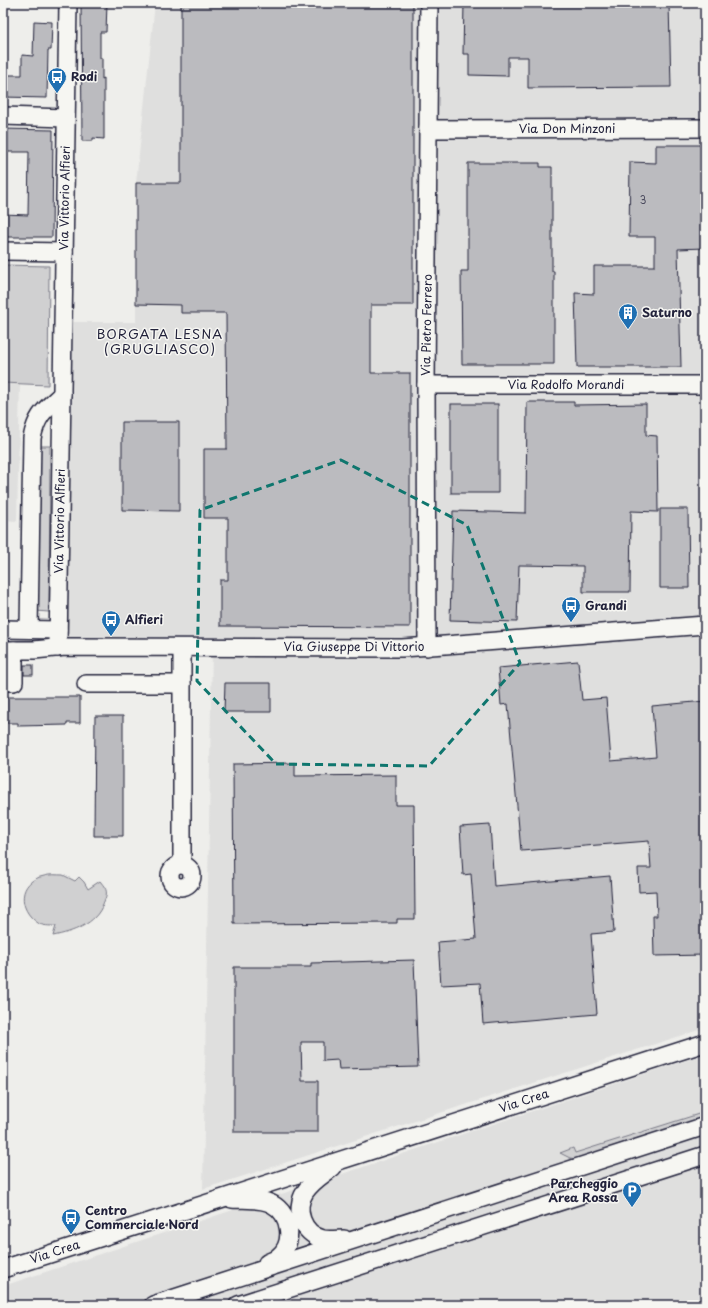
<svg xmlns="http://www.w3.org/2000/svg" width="708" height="1308" font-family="'Playpen Sans',sans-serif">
  <rect width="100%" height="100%" fill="#eeeeeb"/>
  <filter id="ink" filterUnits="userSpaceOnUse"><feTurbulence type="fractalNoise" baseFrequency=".025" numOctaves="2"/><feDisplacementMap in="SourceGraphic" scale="8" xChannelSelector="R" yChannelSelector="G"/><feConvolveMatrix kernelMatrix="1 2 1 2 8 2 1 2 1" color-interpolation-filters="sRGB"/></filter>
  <g filter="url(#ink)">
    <g fill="#dfdfde">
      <path d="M155 3H705V1028L203 1189 212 646H63L68 322H136V183Z"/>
      <path d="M3 383 20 384 17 521 3 520Z"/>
      <path d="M705 1054V1305H3V1286Z"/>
    </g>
    <g fill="#d0d0d1" stroke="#797986">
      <path d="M3 265 49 266 48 385 3 383Z"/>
      <path d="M36 446H50L49 612 35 611Z"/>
      <path d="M63 875 75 881 79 877 84 882 88 889 100 881C108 891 108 892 103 904 96 924 73 932 53 936L56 926C50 926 42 926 38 923 17 909 18 881 44 876 50 874 57 875 63 875Z"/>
      <path d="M705 1112V1123L642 1142 629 1141 576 1159 570 1158 560 1153 573 1148 575 1153Z"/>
    </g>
    <g fill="#bbbbbf" stroke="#22223b">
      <path d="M81 3H107L106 32H100V58H102V79L104 78V139L93 138V141H82Z"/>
      <path d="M181 3H413V305H371V373H410V627L220 626V580H228V518H204V449H227L226 313H181V305L136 304V183H181Z"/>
      <path d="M464 3H669L671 87 528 88V57H508V76L469 75V54H463Z"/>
      <path d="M34 21 52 22 51 50H48L47 98 3 97V75H22V55L33 56Z"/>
      <path d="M3 129 53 130 52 237H3V214L28 215 29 152H3Z"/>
      <path d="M656 145H705V248L678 249 681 367H577L575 293 594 294V266H655V237H629L630 162 656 163Z"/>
      <path d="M468 163H540V167H552V271H554V364H462L461 271H468Z"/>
      <path d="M527 402H574V405L646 404V435L657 436 658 512 631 511 630 592H583V566L519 565 517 622 450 620 453 511 526 513Z"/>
      <rect x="451" y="404" width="47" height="89"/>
      <path d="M122 422H179V511L122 510Z"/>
      <path d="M660 509H688L689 588H660Z"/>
      <path d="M578 661 582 700 606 698 611 761 656 757 652 706 705 701V955L654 956 653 916H657L656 891 639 892 638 868H651L649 841 521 851 508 704 501 705 498 668Z"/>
      <rect x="24" y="665" width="9" height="10"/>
      <path d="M225 683H271V712H224Z"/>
      <path d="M4 697H80V723H67V725L18 726V723H4Z"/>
      <path d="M95 716H123V836H94Z"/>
      <path d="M295 763V776L396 775V805H414L415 919H397V923L234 924 233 764Z"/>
      <path d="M490 825 494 886 610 876 614 932 591 934 597 1014 483 1024 480 983 441 985 438 942 476 939 471 874 463 875 460 827Z"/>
      <path d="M414 960 418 1067 339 1069 338 1060 323 1061V1042H301L302 1081H318V1132H234V967H311V963Z"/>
    </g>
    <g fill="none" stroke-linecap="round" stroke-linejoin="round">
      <g stroke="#22223b" stroke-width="20">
        <g id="minor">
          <path d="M3 116 66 118"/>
          <path d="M428 129 705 128"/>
          <path d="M3 251 64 252"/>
          <path d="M426 385H705"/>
          <path d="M3 629 58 630"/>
          <path d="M29 629 32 438C37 414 45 410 62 394"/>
          <path d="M427 647 426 385 429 3"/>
          <path d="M58 648 68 3"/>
          <path d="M3 650H34L65 647 402 648 445 645 705 625"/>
          <path d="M3 682H14V650"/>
          <path d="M86 684H182"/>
          <circle cx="181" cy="876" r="11"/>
          <path d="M182 865V648"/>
          <path d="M333 1167C323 1175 312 1181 305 1192 294 1209 302 1234 323 1239 329 1240 338 1239 344 1239"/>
          <path d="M232 1199C245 1200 261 1198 272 1204 291 1214 295 1244 278 1257 275 1260 271 1261 267 1263"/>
          <path d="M3 1269 705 1043"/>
          <path d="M153 1305 705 1126"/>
          <path d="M238 1305 705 1155"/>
        </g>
      </g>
      <use href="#minor" stroke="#f6f6f2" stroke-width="17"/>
    </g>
  </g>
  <path fill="none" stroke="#0f766e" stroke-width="3" stroke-dasharray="8 5" stroke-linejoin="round" d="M341 460 467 525 520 663 429 766 276 764 197 681 200 510Z"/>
  <defs>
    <g id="bus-pin" transform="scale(1)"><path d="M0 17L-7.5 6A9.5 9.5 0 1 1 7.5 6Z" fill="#1f6fb2" stroke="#f6f6f2"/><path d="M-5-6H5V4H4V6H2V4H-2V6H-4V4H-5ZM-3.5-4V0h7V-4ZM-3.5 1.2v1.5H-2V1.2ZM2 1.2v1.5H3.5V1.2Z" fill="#fff"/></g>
    <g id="building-pin" transform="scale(1)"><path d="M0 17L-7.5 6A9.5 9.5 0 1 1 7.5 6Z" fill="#1f6fb2" stroke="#f6f6f2"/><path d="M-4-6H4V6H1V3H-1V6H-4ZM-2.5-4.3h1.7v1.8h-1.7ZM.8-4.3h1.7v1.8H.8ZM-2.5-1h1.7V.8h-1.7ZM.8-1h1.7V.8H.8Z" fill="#fff"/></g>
    <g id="parking-pin" transform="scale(1)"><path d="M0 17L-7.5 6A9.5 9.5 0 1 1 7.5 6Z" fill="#1f6fb2" stroke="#f6f6f2"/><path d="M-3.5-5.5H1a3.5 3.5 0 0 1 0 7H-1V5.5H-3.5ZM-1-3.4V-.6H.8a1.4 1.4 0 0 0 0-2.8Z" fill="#fff"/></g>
  </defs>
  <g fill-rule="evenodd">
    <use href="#bus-pin" x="57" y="77"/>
    <use href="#building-pin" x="628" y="313"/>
    <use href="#bus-pin" x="571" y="606"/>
    <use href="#bus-pin" x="111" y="620"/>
    <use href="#parking-pin" x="632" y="1191"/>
    <use href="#bus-pin" x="71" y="1218"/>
  </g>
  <g text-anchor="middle" stroke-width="3" stroke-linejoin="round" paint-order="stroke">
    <g font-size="10" fill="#48485c">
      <text x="643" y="204">3</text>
    </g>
    <g font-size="12" font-weight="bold" fill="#22223b" stroke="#f6f6f2" text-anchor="start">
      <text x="71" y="81">Rodi</text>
      <text x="642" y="317">Saturno</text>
      <text x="585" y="610">Grandi</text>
      <text x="125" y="624">Alfieri</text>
      <text x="618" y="1188" text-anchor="end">Parcheggio<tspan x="618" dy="14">Area Rossa</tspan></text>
      <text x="85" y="1215">Centro<tspan x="85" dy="14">Commerciale Nord</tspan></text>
    </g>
    <g font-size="12" fill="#22223b" stroke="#f6f6f2">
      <text x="567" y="133">Via Don Minzoni</text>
      <text transform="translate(65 198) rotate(-89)" y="4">Via Vittorio Alfieri</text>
      <text transform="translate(427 325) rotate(-89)" y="4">Via Pietro Ferrero</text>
      <text x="566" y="389">Via Rodolfo Morandi</text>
      <text transform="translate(60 521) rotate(-89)" y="4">Via Vittorio Alfieri</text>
      <text x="354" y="651">Via Giuseppe Di Vittorio</text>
      <text transform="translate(524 1101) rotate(-18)" y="4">Via Crea</text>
      <text transform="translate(55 1252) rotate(-18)" y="4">Via Crea</text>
    </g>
    <g font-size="13" letter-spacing="1" fill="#22223b" stroke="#f6f6f2">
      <text x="160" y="339">BORGATA LESNA<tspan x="160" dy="15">(GRUGLIASCO)</tspan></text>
    </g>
  </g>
  <rect width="708" height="1308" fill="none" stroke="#f6f6f2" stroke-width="16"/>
  <rect x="8" y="8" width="692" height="1292" fill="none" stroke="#22223b" stroke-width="1.5" filter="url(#ink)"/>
</svg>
